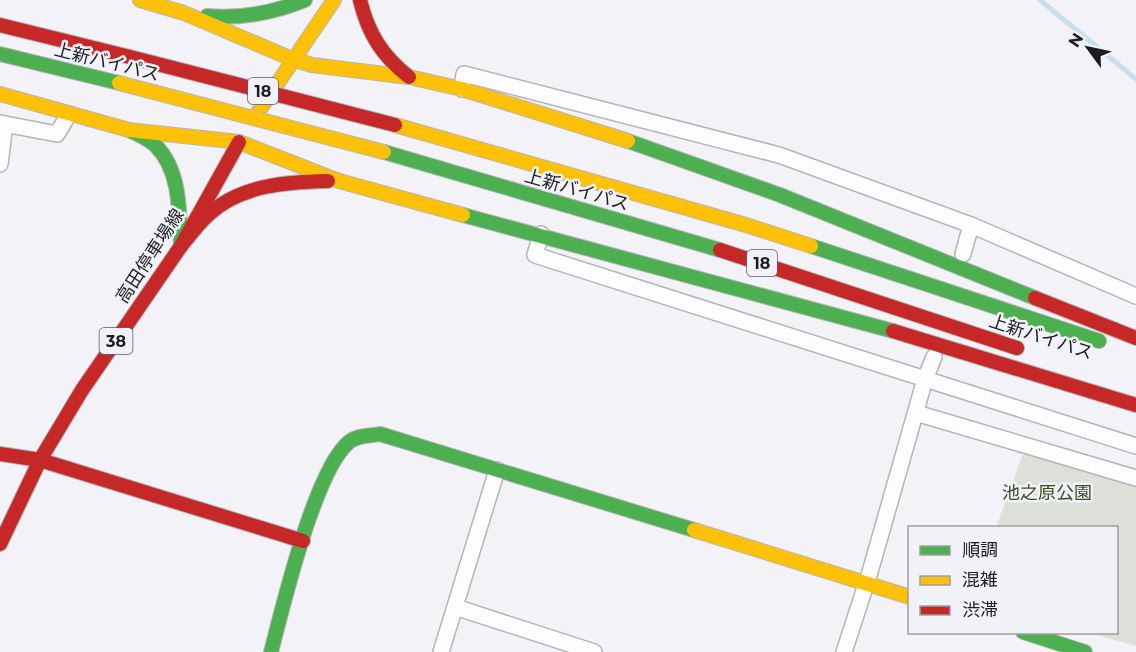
<svg xmlns="http://www.w3.org/2000/svg" width="1136" height="652" font-family="Montserrat,'Noto Sans JP',sans-serif">
  <rect width="100%" height="100%" fill="#f2f2f7"/>
  <path fill="#dce0d8" d="M1024 451 1136 485V646L1090 633 1116 632V528H996Z"/>
  <g fill="none" stroke-linecap="round" stroke-linejoin="round">
    <path stroke="#c9deed" stroke-width="5" d="M1040 0 1136 79"/>
    <g stroke="#b5b5b8" stroke-width="18">
      <g id="street">
        <path d="M462 89 464 74 779 155 971 225 1136 296"/>
        <path d="M0 123 57 134 69 114"/>
        <path d="M0 164 5 124"/>
        <path d="M541 234 535 255 1136 446"/>
        <path d="M963 254 971 225"/>
        <path d="M916 413 1136 478"/>
        <path d="M455 607 594 652"/>
        <path d="M441 652 497 470"/>
        <path d="M844 652 870 572 925 379 934 357"/>
      </g>
    </g>
    <g stroke="#b5b5b8" stroke-width="16">
      <g id="fast">
        <path d="M207 16C242 19 273 13 305 0"/>
        <path d="M0 54 119 83"/>
        <path d="M131 131C139 135 149 139 156 146 181 171 179 213 181 246"/>
        <path d="M628 141 780 195 1035 298"/>
        <path d="M384 152 720 250"/>
        <path d="M463 215 893 331"/>
        <path d="M811 246 1099 341"/>
        <path d="M1023 632 1085 652"/>
        <path d="M271 652C283 606 315 470 349 442 357 435 370 436 380 434L694 530"/>
      </g>
    </g>
    <g stroke="#b5b5b8" stroke-width="16">
      <g id="slow">
        <path d="M140 0 184 13 292 59 312 65 409 77 462 89 628 141"/>
        <path d="M0 94 129 130 239 142 339 181 463 215"/>
        <path d="M258 112 334 0"/>
        <path d="M395 125 746 225 811 246"/>
        <path d="M694 530 910 597"/>
      </g>
    </g>
    <g stroke="#b5b5b8" stroke-width="16">
      <g id="jam">
        <path d="M360 0C368 33 382 56 409 77"/>
        <path d="M0 25 130 57"/>
        <path d="M181 246C190 235 198 224 209 214 241 185 286 182 328 181"/>
        <path d="M720 250 1017 348"/>
        <path d="M1035 298 1136 338"/>
        <path d="M893 331 1136 405"/>
        <path d="M0 454 40 460 303 541"/>
        <path d="M0 544 40 460 82 390 181 246 239 142"/>
      </g>
    </g>
    <use href="#street" stroke="#fdfdfe" stroke-width="15"/>
    <use href="#fast" stroke="#4caf50" stroke-width="14"/>
    <use href="#slow" stroke="#ffc107" stroke-width="14"/>
    <use href="#jam" stroke="#c62828" stroke-width="14"/>
    <g stroke="#b2b8c2" stroke-width="16" stroke-linecap="butt">
      <path id="slow-bridge" d="M119 83 384 152"/>
    </g>
    <g stroke="#b2b8c2" stroke-width="16" stroke-linecap="butt">
      <path id="jam-bridge" d="M130 57 395 125"/>
    </g>
    <use href="#slow-bridge" stroke="#ffc107" stroke-width="14"/>
    <use href="#jam-bridge" stroke="#c62828" stroke-width="14"/>
  </g>
  <g text-anchor="middle" stroke-width="5" stroke-linejoin="round" paint-order="stroke">
    <g fill="#f1f1f8" stroke="#5d5d61" stroke-width="1.5">
      <rect x="248" y="78" width="30" height="26" rx="4.5"/>
      <rect x="747" y="250" width="30" height="26" rx="4.5"/>
      <rect x="99.5" y="328" width="33" height="26" rx="4.5"/>
    </g>
    <g font-size="16" font-weight="bold" fill="#1e1e20">
      <text x="263" y="97">18</text>
      <text x="762" y="269">18</text>
      <text x="116" y="347">38</text>
    </g>
    <g font-size="18" fill="#1e1e20" stroke="#f1f1f8">
      <text transform="translate(107 62) rotate(14)" y="6">上新バイパス</text>
      <text transform="translate(577 190) rotate(16)" y="6">上新バイパス</text>
      <text transform="translate(150 256) rotate(-57)" y="6">高田停車場線</text>
      <text transform="translate(1041 337) rotate(18)" y="6">上新バイパス</text>
    </g>
    <g font-size="18" fill="#3c4c1e" stroke="#f1f1f8">
      <text x="1047" y="499">池之原公園</text>
    </g>
  </g>
  <rect x="908" y="526" width="210" height="108" fill="#f1f1f8" stroke="#9d9da2" stroke-width="1.5"/>
  <rect x="920" y="546" width="30" height="9" fill="#4caf50" stroke="#9d9da2" stroke-width="1.5"/>
  <text x="962" y="556" font-size="18" fill="#1e1e20">順調</text>
  <rect x="920" y="576" width="30" height="9" fill="#ffc107" stroke="#9d9da2" stroke-width="1.5"/>
  <text x="962" y="586" font-size="18" fill="#1e1e20">混雑</text>
  <rect x="920" y="606" width="30" height="9" fill="#c62828" stroke="#9d9da2" stroke-width="1.5"/>
  <text x="962" y="616" font-size="18" fill="#1e1e20">渋滞</text>
  <g transform="translate(1088 48) rotate(303)" stroke="#f1f1f8" stroke-width="4.5" paint-order="stroke">
  <path d="M0-4.5L10 22L0 15L-10 22Z" fill="#1e1e20"/>
  <text y="-9" font-size="16" font-weight="bold" text-anchor="middle" fill="#1e1e20">N</text>
  </g>
</svg>
